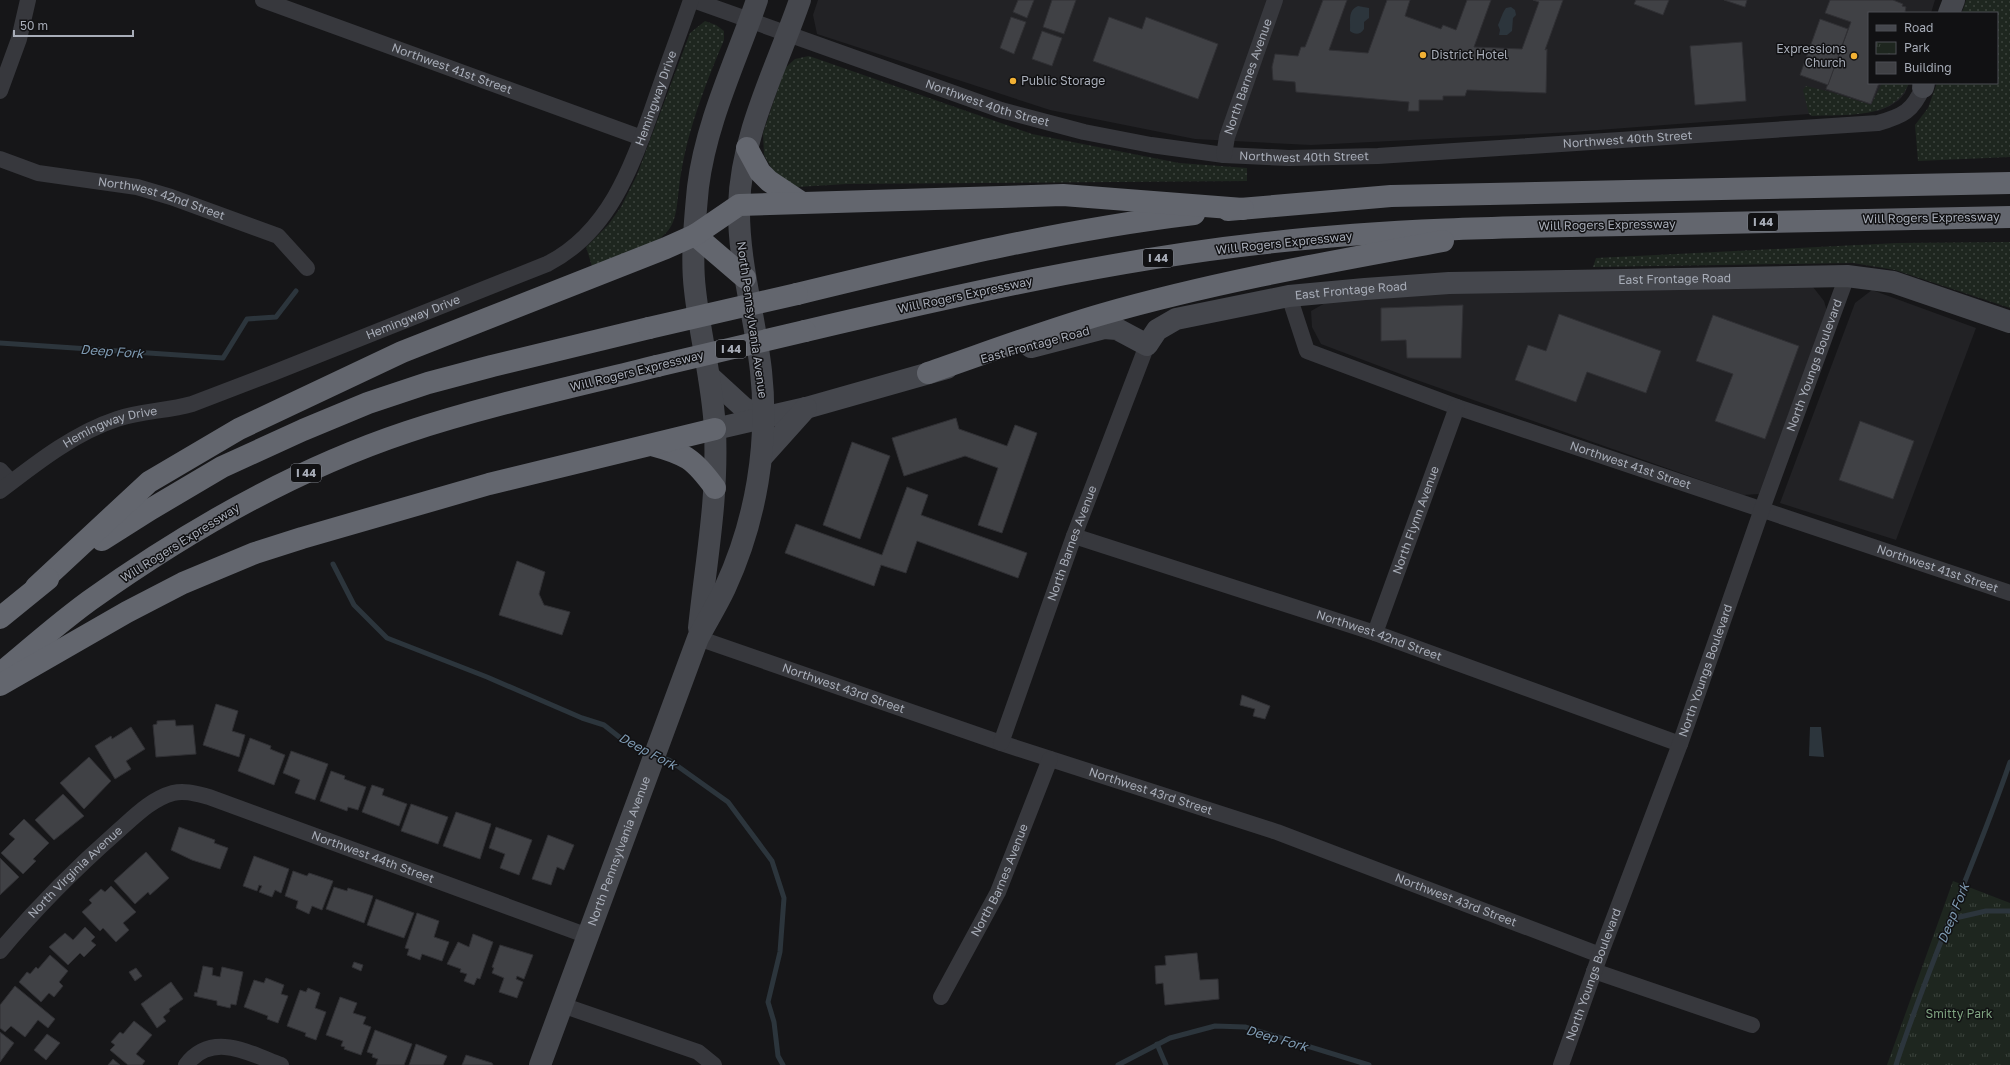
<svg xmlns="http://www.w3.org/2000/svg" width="2010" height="1065" font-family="'Golos Text',sans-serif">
  <defs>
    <pattern id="grass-dots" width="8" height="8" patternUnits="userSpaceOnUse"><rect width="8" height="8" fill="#1e261f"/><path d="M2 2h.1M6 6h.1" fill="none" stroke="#3c433d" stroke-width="1.8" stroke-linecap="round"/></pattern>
    <pattern id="park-tufts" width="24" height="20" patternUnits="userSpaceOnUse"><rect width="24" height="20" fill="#1e261f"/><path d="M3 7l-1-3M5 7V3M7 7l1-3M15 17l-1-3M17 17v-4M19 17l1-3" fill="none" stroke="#3c433d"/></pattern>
  </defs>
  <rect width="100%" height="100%" fill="#161618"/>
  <g fill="#222225">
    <path d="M818 0H1935L1931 13H1869V83H1909L1905 93 1899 100 1890 106 1878 111 1809 114 1572 132 1311 145 1195 139 1050 110 817 34 813 15Z"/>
    <path d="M1813 287 1824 301 1827 311 1759 494 1743 495 1411 378 1321 344 1312 327 1311 311 1332 299 1407 293Z"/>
    <path d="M1872 290 1976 328 1896 540 1780 503 1855 303Z"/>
  </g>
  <g fill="url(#grass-dots)">
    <path d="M1966 0H2010V157L1918 161 1915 125 1928 108 1937 83H1997V13H1962Z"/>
    <path d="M705 21 716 25 724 31V40C704 88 685 136 679 188 677 203 677 222 666 233 647 252 616 258 592 266L586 247 608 225 621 207 637 175 690 33Z"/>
    <path d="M809 56 1032 134 1179 163 1247 168V181L847 184 797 187 776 176 764 155 763 133 785 68 795 59Z"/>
    <path d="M1882 83H1909C1894 120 1846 114 1812 116L1809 114 1803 90 1806 86 1827 91 1871 105Z"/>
    <path d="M2010 242V308L1895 270 1853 263 1593 267 1596 258 1897 243Z"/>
  </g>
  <path fill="url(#park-tufts)" d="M1953 881 2010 903V1065H1887Z"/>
  <g fill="#2c353c">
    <path d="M1358 6 1369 8V18L1364 22V29C1360 35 1355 35 1350 31 1351 21 1347 11 1358 6Z"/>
    <path d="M1511 7 1515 10 1516 15 1513 18 1512 31 1507 35H1499L1500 30 1498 25C1501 19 1502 13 1506 8Z"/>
    <path d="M1810 727H1821L1824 757 1809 756Z"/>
  </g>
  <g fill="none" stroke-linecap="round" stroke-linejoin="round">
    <g stroke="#2c353c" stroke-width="5">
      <path d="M0 343 223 358 247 319 276 317 296 291"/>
      <path d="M333 564 354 605 387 638 487 677 582 718 604 725 623 740 651 753"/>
      <path d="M660 757 669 760 728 802 772 861 784 898 780 952 768 1002 774 1022 778 1056 783 1065"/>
      <path d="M1951 919 1986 911H2010"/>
      <path d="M1157 1044 1166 1065"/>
      <path d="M1118 1065 1170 1038 1215 1026 1245 1027 1369 1065"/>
      <path d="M1896 1065C1929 962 1975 864 2010 762"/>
    </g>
  </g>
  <g fill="#404145" stroke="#303034">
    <path d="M1018 0H1034L1027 18 1013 12Z"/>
    <path d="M1052 0H1076L1064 34 1043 27Z"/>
    <path d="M1323 0H1347L1329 50 1368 53 1387 0H1410L1405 16 1441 29 1443 25 1456 30 1467 0H1491L1474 47 1522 49 1539 2 1533 0H1563L1545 50 1547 49 1546 93 1467 90 1465 96H1443V100H1419V111H1408L1409 102 1296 92 1295 82 1273 80 1272 67 1275 54 1298 56 1301 47H1305Z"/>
    <path d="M1636 0H1669L1663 15 1634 4Z"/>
    <path d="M1724 0H1747L1745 7Z"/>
    <path d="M1830 0H1893L1903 4 1902 6 1906 7 1905 12 1907 13H1869V83H1879L1871 104 1826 89 1851 22 1825 13Z"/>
    <path d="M1011 17 1026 22 1014 54 1000 48Z"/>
    <path d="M1109 17 1142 29 1146 17 1218 44 1198 99 1093 61Z"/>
    <path d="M1820 19 1848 29 1828 85 1800 75Z"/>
    <path d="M1042 31 1062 38 1052 66 1032 59Z"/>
    <path d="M1742 42 1746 101 1695 105 1690 46Z"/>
    <path d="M1463 305 1461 358H1407L1406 340 1381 341V308Z"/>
    <path d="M1559 314 1661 351 1646 393 1587 372 1576 402 1515 380 1528 345 1546 351Z"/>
    <path d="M1713 315 1799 346 1765 439 1715 421 1733 374 1696 361Z"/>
    <path d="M956 418 959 429 1007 446 1015 425 1037 433 1002 533 978 525 998 468 965 456 904 476 892 438Z"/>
    <path d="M1860 421 1914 441 1893 499 1839 480Z"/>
    <path d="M852 442 890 456 860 539 823 525Z"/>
    <path d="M907 487 928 495 921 515 1027 553 1018 578 917 541 906 573 881 565 874 586 785 553 796 524 882 555Z"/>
    <path d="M517 561 545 572 539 594 544 605 570 612 562 635 499 615Z"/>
    <path d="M1242 695 1270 706 1265 719 1253 716 1255 709 1240 705Z"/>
    <path d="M216 704 238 711 232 731 245 735 239 757 203 745Z"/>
    <path d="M175 720 176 726 193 725 196 754 156 757 153 725 157 724V721Z"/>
    <path d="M131 727 145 749 126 761 131 769 115 779 95 746 111 736 112 739Z"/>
    <path d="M250 738 271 746 270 749 285 755 274 785 238 771Z"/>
    <path d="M291 751 328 764 315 800 295 793 300 780 283 773Z"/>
    <path d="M89 757 111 781 84 809 60 783Z"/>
    <path d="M331 771 345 776 344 779 366 787 358 810 348 807 347 811 320 801Z"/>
    <path d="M372 785 384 789 382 795 407 804 399 826 362 812Z"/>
    <path d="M63 794 84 816 54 840 35 820Z"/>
    <path d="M411 804 448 817 438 844 401 831Z"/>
    <path d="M456 812 491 824 480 859 443 846Z"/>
    <path d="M24 819 49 843 33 859 36 861 23 874 1 853 15 839 9 834Z"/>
    <path d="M179 827 215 840 214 843 228 848 220 869 192 860 171 850Z"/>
    <path d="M496 827 532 840 519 875 500 868 505 854 489 848Z"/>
    <path d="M548 835 574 845 564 870 557 867 551 885 532 879Z"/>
    <path d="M146 852 169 878 150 895 148 892 135 904 114 881Z"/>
    <path d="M254 856 289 869 281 893 275 890 272 897 259 892 262 886 259 885 257 891 243 886Z"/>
    <path d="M0 858 19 877 0 895Z"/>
    <path d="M293 871 307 876 309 873 333 881 322 910 312 906 309 914 296 908 298 901 285 896Z"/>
    <path d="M111 886 136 912 123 923 129 930 116 942 103 928 100 931 82 912 92 903 89 900 101 889 105 892Z"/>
    <path d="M334 887 347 891 348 888 373 896 364 923 326 909Z"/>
    <path d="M376 899 414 913 404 938 367 925Z"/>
    <path d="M417 913 439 921 434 937 449 942 442 961 422 954 420 960 407 955 409 949 405 948Z"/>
    <path d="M85 927 95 937 91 941 96 945 84 957 80 953 68 965 49 947 65 933 73 940Z"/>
    <path d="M473 934 493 942 480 979 477 978 474 985 464 981 467 974 460 972 461 969 447 964 458 942 469 947Z"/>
    <path d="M500 945 533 955 524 979 517 976 516 979 523 982 517 998 499 992 504 978 492 973 494 968 492 967Z"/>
    <path d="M1197 953 1200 980 1218 979 1219 999 1165 1005 1163 983 1156 984 1155 966 1166 965 1165 956Z"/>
    <path d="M50 955 68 971 59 982 63 986 54 997 49 993 41 1002 19 982 27 972 30 974 36 967 38 969Z"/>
    <path d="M354 962 363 965 361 971 352 967Z"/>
    <path d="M203 966 213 968 212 975 220 977 222 967 243 972 236 1005 231 1004 230 1008 217 1005V1001L194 996 195 992 197 993Z"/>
    <path d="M136 968 142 976 135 981 129 972Z"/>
    <path d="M266 978 284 985 281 994 288 996 278 1023 267 1019 268 1016 244 1007 254 980 264 983Z"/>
    <path d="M171 982 183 999 169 1009 170 1011 163 1017 166 1021 157 1028 141 1004Z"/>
    <path d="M15 986 55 1019 48 1028 38 1020 25 1037 11 1026 5 1032 0 1028V1005Z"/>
    <path d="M308 988 320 993 315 1008 326 1012 316 1040 305 1036 306 1033 287 1026 300 990 306 992Z"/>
    <path d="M340 997 357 1003 353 1013 366 1017 363 1024 371 1027 361 1055 344 1049 345 1047 341 1046 343 1041 326 1035Z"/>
    <path d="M134 1021 152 1035 136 1054 145 1061 142 1065H128L110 1050 115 1045 111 1042 120 1032 123 1034Z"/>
    <path d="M375 1030 412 1044 404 1065H376L378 1059 372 1057 373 1054 367 1052Z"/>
    <path d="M0 1032 14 1043 0 1062Z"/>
    <path d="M47 1034 60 1043 46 1060 34 1050Z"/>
    <path d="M416 1044 447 1056 443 1065H409Z"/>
    <path d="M466 1055 492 1063 493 1065H462Z"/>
    <path d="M113 1059 120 1065H108Z"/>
  </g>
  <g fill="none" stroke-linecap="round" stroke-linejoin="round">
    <g stroke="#37383d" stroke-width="16">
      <path id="s1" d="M263 0 642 138"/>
      <path id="s2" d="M693 0 1001 110 1084 132 1151 145 1224 155 1289 158 1378 156 1878 123C1903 116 1913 111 1923 87"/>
      <path d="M0 91 19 39 28 0"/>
      <path id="s3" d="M1224 155 1227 137 1275 0"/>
      <path id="s4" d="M0 159 38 173 137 187 171 197 278 236 307 268"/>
      <path id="s5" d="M1289 296 1307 351 1457 407 2010 593"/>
      <path d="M0 470 11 482"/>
      <path id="s6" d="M0 491C35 464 74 433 117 419 141 411 167 411 192 404L273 373 547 264C610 232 632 166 654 104 666 69 679 35 691 0"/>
      <path id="s7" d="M1074 536 1375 633 1680 744"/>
      <path id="s8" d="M1375 633 1457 407"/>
      <path id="s9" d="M698 638 1001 743 1277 832 1600 955"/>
      <path id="s10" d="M1001 743 1074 536 1147 345"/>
      <path id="s11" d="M0 951C36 908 76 868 118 831 134 817 151 799 173 793 185 790 197 794 209 797L588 936"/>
      <path d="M1594 971 1752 1025"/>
      <path id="s12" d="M941 997 998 892 1050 759"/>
      <path d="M562 1005 698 1052 714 1065"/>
      <path d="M186 1065C212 1031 249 1053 281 1065"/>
      <path id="s13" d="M1561 1065 1600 955 1680 744 1762 509 1847 276"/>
    </g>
    <g stroke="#45474d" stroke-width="22">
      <path d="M1949 13 1954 0"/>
      <path d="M1923 87 1924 83"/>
      <path id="s14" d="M1031 347 1104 328 1117 329 1147 345 1157 330 1176 319 1289 296 1365 289 1449 283 1847 276 1893 282 2010 322"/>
      <path d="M709 376 744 408 764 417"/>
      <path d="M715 429 806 408 947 368"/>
      <path d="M762 457 806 408"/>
      <path d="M699 628C706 561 718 499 715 430 713 383 700 337 695 290 691 258 695 219 698 187 706 122 736 61 757 0"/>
      <path id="s15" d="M540 1065 698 638C707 621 717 605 725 588 756 521 769 444 761 371 755 316 738 262 739 206 741 134 777 67 800 0"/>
    </g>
    <g stroke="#63666e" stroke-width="22">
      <path d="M747 148 760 172 769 181 802 203"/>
      <path d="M1228 210 1391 196 2010 183"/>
      <path d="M695 235 745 278"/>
      <path d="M797 294C928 262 1060 230 1194 214"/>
      <path d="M805 331C958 295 1111 260 1266 243 1386 229 1506 227 1626 225 1754 222 1882 220 2010 217"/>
      <path d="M928 373C986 353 1044 331 1103 314 1215 282 1329 262 1443 241"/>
      <path d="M652 445C686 454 694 459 715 488"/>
      <path d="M102 540 151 509 222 467 303 430 368 403 428 383 492 366 649 328"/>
      <path d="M36 587 149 482 239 429 402 352 666 248 695 235 739 205 1063 195 1243 209"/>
      <path d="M0 618 48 579"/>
      <path d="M1 673C30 648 59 623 89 601 187 531 293 470 407 432 489 405 573 387 657 366"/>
      <path d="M0 685 127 612 183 583 255 553 302 538 489 484 715 429"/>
    </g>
    <g stroke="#63666e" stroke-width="22">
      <path d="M649 328 797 294"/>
      <path d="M657 366 805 331"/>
    </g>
  </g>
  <g fill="#f2b134" stroke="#111113" stroke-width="1.5">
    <circle cx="1423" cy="55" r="4"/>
    <circle cx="1854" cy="56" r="4"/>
    <circle cx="1013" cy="81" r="4"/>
  </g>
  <g text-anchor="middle" stroke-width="3" stroke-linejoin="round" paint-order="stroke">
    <g fill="#111113" stroke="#7b7e86" stroke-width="1">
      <rect x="1748" y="213" width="30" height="18" rx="3"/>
      <rect x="1143" y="249" width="30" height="18" rx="3"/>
      <rect x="716" y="340" width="30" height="18" rx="3"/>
      <rect x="291" y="464" width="30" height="18" rx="3"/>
    </g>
    <g font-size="11" font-weight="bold" fill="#a8adb8">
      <text x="1763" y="226">I 44</text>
      <text x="1158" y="262">I 44</text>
      <text x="731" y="353">I 44</text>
      <text x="306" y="477">I 44</text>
    </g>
    <g font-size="12" fill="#a8adb8" stroke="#111113" text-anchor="start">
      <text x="1846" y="53" text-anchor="end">Expressions<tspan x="1846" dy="14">Church</tspan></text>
      <text x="1431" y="59">District Hotel</text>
      <text x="1021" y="85">Public Storage</text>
    </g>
    <g font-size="12" fill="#a8adb8" stroke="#111113">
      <text dy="4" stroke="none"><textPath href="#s1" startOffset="201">Northwest 41st Street</textPath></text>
      <text dy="4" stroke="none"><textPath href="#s3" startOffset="82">North Barnes Avenue</textPath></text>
      <text dy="4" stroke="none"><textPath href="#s6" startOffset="800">Hemingway Drive</textPath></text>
      <text dy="4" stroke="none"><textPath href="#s2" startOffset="312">Northwest 40th Street</textPath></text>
      <text dy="4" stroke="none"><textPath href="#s2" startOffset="959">Northwest 40th Street</textPath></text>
      <text dy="4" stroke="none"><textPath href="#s2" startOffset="635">Northwest 40th Street</textPath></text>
      <text dy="4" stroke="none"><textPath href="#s4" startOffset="167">Northwest 42nd Street</textPath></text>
      <text transform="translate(1931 218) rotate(-1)" y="4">Will Rogers Expressway</text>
      <text transform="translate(1607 225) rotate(-1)" y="4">Will Rogers Expressway</text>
      <text transform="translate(1284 243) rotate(-6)" y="4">Will Rogers Expressway</text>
      <text dy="4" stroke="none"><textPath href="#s14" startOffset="664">East Frontage Road</textPath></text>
      <text dy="4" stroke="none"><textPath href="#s14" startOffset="340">East Frontage Road</textPath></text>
      <text transform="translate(965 295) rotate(-12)" y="4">Will Rogers Expressway</text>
      <text dy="4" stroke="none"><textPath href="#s6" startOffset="452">Hemingway Drive</textPath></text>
      <text transform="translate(752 320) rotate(82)" y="4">North Pennsylvania Avenue</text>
      <text transform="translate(1035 345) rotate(-15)" y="4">East Frontage Road</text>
      <text dy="4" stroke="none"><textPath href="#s13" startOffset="744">North Youngs Boulevard</textPath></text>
      <text transform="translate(637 371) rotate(-14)" y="4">Will Rogers Expressway</text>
      <text dy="4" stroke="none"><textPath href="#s6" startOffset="129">Hemingway Drive</textPath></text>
      <text dy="4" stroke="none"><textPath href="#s5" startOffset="401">Northwest 41st Street</textPath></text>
      <text dy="4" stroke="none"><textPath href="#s8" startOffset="120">North Flynn Avenue</textPath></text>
      <text transform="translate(180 543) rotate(-32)" y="4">Will Rogers Expressway</text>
      <text dy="4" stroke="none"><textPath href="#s10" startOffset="212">North Barnes Avenue</textPath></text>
      <text dy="4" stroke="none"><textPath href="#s5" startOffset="725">Northwest 41st Street</textPath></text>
      <text dy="4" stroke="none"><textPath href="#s7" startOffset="321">Northwest 42nd Street</textPath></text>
      <text dy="4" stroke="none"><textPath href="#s13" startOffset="420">North Youngs Boulevard</textPath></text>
      <text dy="4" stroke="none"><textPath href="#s9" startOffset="154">Northwest 43rd Street</textPath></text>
      <text dy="4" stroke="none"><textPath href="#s9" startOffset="478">Northwest 43rd Street</textPath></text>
      <text dy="4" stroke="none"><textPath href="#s15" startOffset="228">North Pennsylvania Avenue</textPath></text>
      <text dy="4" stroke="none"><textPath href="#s11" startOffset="447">Northwest 44th Street</textPath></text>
      <text dy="4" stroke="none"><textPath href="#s11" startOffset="109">North Virginia Avenue</textPath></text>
      <text dy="4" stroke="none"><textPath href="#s12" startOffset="131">North Barnes Avenue</textPath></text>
      <text dy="4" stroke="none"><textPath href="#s9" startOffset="802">Northwest 43rd Street</textPath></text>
      <text dy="4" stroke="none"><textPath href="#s13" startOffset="96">North Youngs Boulevard</textPath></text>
    </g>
    <g font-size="12" fill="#7fa381" stroke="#111113">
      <text x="1959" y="1018">Smitty Park</text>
    </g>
    <g font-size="13" font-style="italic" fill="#7f9bb3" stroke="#111113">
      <text transform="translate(112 351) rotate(4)" y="5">Deep Fork</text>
      <text transform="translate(648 751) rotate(28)" y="5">Deep Fork</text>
      <text transform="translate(1953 913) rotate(-68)" y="5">Deep Fork</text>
      <text transform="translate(1277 1038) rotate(16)" y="5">Deep Fork</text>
    </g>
  </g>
  <rect x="1868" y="12" width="130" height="72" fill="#111113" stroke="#4d4f55"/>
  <rect x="1876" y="25" width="20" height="6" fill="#45474d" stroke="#4d4f55"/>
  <text x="1904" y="32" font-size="12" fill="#a8adb8">Road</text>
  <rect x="1876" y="42" width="20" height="12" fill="url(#park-tufts)" stroke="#4d4f55"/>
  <text x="1904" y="52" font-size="12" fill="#a8adb8">Park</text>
  <rect x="1876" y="62" width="20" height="12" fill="#404145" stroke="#4d4f55"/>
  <text x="1904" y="72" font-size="12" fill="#a8adb8">Building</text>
  <path d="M14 30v6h119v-6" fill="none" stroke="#a8adb8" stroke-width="2"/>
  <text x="20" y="30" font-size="12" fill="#a8adb8" stroke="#111113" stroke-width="3" paint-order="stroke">50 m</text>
</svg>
